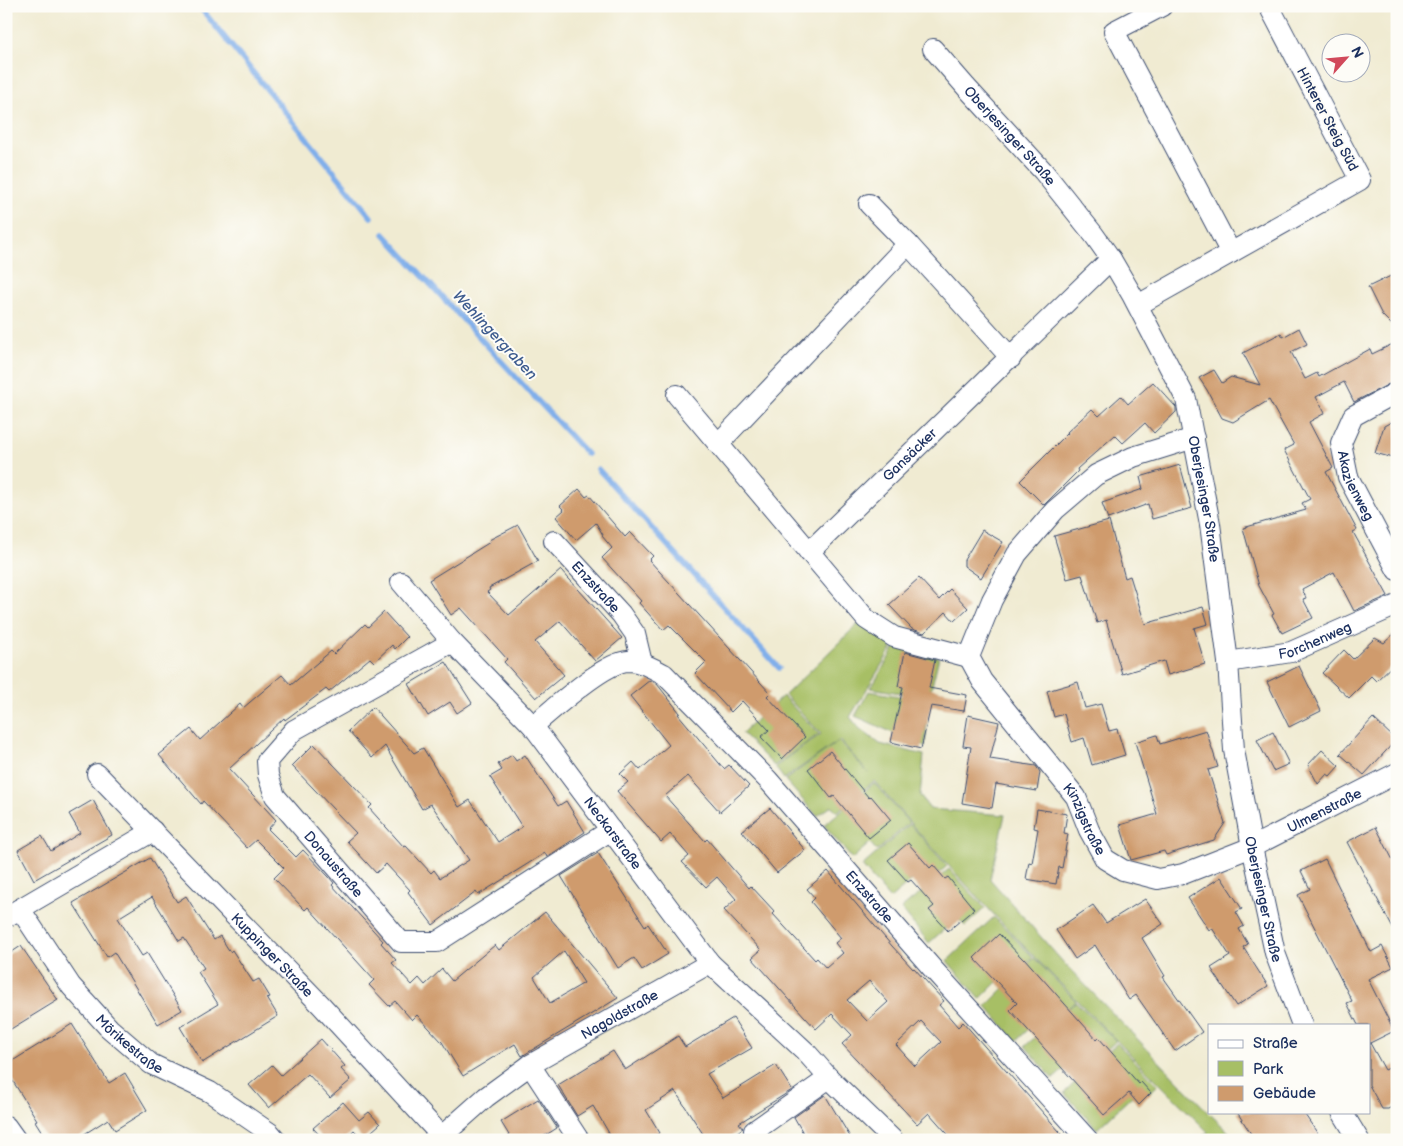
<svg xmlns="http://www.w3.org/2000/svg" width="1403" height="1146" font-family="'Balsamiq Sans',sans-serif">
  <rect width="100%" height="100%" fill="#fdfcf7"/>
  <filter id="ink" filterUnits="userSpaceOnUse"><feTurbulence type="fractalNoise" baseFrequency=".02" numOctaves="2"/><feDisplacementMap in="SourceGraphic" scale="10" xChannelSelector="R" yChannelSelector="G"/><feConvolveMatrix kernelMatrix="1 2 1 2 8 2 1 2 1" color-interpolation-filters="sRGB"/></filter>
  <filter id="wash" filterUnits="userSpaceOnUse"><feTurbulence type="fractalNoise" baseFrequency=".0096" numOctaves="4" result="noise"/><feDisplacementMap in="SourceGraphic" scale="20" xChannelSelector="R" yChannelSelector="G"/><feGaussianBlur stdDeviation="1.12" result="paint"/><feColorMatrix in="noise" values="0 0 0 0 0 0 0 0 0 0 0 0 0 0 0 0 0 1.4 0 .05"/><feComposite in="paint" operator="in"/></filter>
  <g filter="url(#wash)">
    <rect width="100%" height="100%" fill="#f0ebd2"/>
    <g fill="#a7bf65" stroke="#617762">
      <path d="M860 622 895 643 850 717 860 729 880 744 924 755 920 796 930 809 1005 815 990 879 1063 962 1210 1114 1237 1140H1198L1208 1132C1094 1018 978 904 874 781L837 812 832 806 817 816 785 780 839 741 868 773 840 740 784 779 775 767 821 734 785 695Z"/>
      <path d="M897 644 939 657 929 698 871 688Z"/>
      <path d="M869 691 929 701 925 747 855 716Z"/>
      <path d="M783 696 819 734 774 766 742 733Z"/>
      <path d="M874 783 909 823 877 851 870 843 852 859 824 825Z"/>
      <path d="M910 824 947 866 927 884 918 875 890 899 862 866Z"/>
      <path d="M949 869 985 908 965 926 957 918 929 943 901 909Z"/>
      <path d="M994 917 1033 957 1017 974 1010 969 980 999 947 961Z"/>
      <path d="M1034 958 1076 1001 1060 1015 1052 1008 1016 1041 986 1006Z"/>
      <path d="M1076 1002 1116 1041 1096 1059 1087 1050 1053 1079 1025 1046Z"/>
      <path d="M1117 1043 1158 1085 1138 1103 1132 1096 1097 1129 1064 1093Z"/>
    </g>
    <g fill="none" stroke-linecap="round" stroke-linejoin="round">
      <g stroke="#80afea" stroke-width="5.5">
        <path d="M199 6 371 217"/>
        <path d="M384 234 587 454"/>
        <path d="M598 469 779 668"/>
      </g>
    </g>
    <g id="blocks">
      <g fill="#cf9b6d" fill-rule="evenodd">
        <path d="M1397 273V330L1382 315 1368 287Z"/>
        <path d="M1299 328 1307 344 1291 352 1305 379 1317 373 1319 377 1370 349 1372 354 1397 342V380L1354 402 1344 382 1316 397 1325 413 1309 422 1333 468 1326 472 1357 530 1353 532 1388 596 1354 611 1334 572 1302 589 1306 598 1303 599 1313 618 1282 633 1272 615 1274 614 1259 586 1243 528 1306 510 1302 503 1310 499 1284 450 1294 445 1269 400 1233 422 1222 418 1207 390 1199 378 1214 370 1222 383 1231 377 1260 385 1243 353 1281 333 1283 337Z"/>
        <path d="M1153 382 1176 407V412L1154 433 1145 423 1123 443 1115 435 1077 469 1078 471 1044 505 1020 481 1068 433 1067 432 1092 409 1099 416 1121 396 1128 404Z"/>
        <path d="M1397 419V459L1375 453 1384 426Z"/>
        <path d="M1180 465 1192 508 1152 519 1148 504 1108 519 1102 503 1143 489 1140 477Z"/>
        <path d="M579 489 586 497 589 495 625 537 630 532 653 556 649 560 770 693 767 696 805 737 782 759 761 737 769 730 742 701 731 712 695 673 706 662 669 625 663 630 639 603 641 601 602 558 612 548 602 536 603 535 596 523 576 540 556 517 564 510 560 506Z"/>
        <path d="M1109 521 1125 578 1130 576 1145 624 1203 607 1208 624 1194 628 1205 664 1168 675 1164 661 1122 674 1106 620 1097 623 1082 575 1067 579 1054 536Z"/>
        <path d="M518 525 538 561 489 588 490 590 487 592 509 615 561 570 622 638 595 661 560 621 535 642 564 675 536 698 504 662 507 659 461 608 451 615 429 580 490 542 489 540Z"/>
        <path d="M982 530 1003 542 981 578 964 566V560Z"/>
        <path d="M919 578 939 600 950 589 968 608 954 621 946 612 924 633 912 629 889 605Z"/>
        <path d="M384 612 407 637 395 649 392 645 374 662 370 658 329 692 326 689 285 720 284 718 229 769 276 820 268 829 296 857 303 850 329 877 334 883 332 885 383 941 381 943 396 960 392 963 412 985 419 978 425 985 442 969 452 981 495 945 499 950 545 912 618 998 522 1056 515 1044 463 1076 442 1042 417 1015 412 1020 395 1001 389 1006 369 985 374 980 308 907 305 910 274 878 284 868 256 840 247 848 203 801 201 804 159 755 191 729 200 740 240 704 243 708 282 675 291 685 331 651 334 654 365 624 368 627ZM564 951 584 983 550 1003 534 977Z"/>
        <path d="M1397 631V661L1376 681 1371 676 1349 698 1322 673 1344 650 1353 659 1375 638 1384 643Z"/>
        <path d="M905 652 935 660 929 688 967 695 964 711 931 706 921 749 891 742 903 687 898 686Z"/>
        <path d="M446 662 472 703 457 713 450 702 428 716 409 684Z"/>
        <path d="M1299 666 1321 711 1289 727 1267 682Z"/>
        <path d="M650 680 657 684 680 713 678 714 724 769 729 765 749 786 720 812 688 776 665 796 705 841 707 839 749 888 751 886 775 912 773 914 815 960 817 958 826 968 843 953 835 943 841 938 811 902 815 898 807 889 828 871 892 946 913 969 914 968 944 1001 939 1005 958 1027 963 1022 1067 1140H953L929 1113 917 1124 842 1044 852 1035 832 1014 816 1029 805 1017 752 958 761 950 724 910 736 899 717 877 706 887 682 862 689 856 670 834 661 842 617 791 628 782 620 774 633 762 640 770 669 745 630 696ZM869 981 888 1002 867 1021 847 1000ZM921 1021 941 1042 915 1066 896 1045Z"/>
        <path d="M1078 682 1085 708 1101 704 1109 731 1117 729 1125 755 1092 765 1084 738 1072 742 1064 714 1054 717 1047 691Z"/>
        <path d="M373 707 414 753 423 748 459 807 470 800 498 842 522 827 490 777 502 770 498 764 512 755 516 761 525 755 558 806 566 801 585 832 547 857 545 853 478 895 476 892 433 925 408 892 410 890 386 864 376 873 347 841 356 833 292 766 314 744 372 805 369 808 404 847 406 846 431 873 434 870 440 878 469 860 431 804 422 809 385 746 372 758 348 731Z"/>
        <path d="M968 715 999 722 990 759 1036 766 1040 772 1037 791 996 784 992 808 962 803 971 747 963 746Z"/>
        <path d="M1373 718 1396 740 1364 775 1340 754Z"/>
        <path d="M1206 730 1218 767 1208 770 1225 823 1214 840 1166 855 1164 851 1131 860 1120 825 1157 814 1135 742 1157 735 1160 744Z"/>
        <path d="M1273 732 1289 764 1273 771 1257 740Z"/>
        <path d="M1322 750 1339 766 1330 776 1327 774 1318 784 1308 765Z"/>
        <path d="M830 751 869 798 871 796 891 820 869 838 834 796 831 798 808 769Z"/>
        <path d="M93 800 112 835 34 880 18 850 42 836 51 851 80 833 69 814Z"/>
        <path d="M770 808 805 850 777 873 742 831Z"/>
        <path d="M1037 809 1067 814 1064 833 1068 834 1062 868 1059 867 1056 884 1026 879 1029 862 1032 863 1038 829 1034 828Z"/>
        <path d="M1376 827 1397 868V936L1347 842Z"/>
        <path d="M908 843 930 868 933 865 945 879 948 877 974 909 948 931 929 910 934 906 911 880 908 882 888 860Z"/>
        <path d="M598 853 645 926 648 924 668 954 642 970 634 958 618 968 561 876Z"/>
        <path d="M150 858 177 902 186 896 214 940 220 936 230 952 232 950 253 982 259 979 270 997 267 998 278 1016 202 1063 180 1027 218 1004 198 972 204 968 184 938 179 941 152 897 118 918 142 956 147 953 182 1010 158 1024 114 952 107 957 73 903Z"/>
        <path d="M1325 859 1371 952 1382 946 1393 967 1368 979 1394 1031 1370 1043 1385 1070 1397 1064V1104L1388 1109H1382L1369 1085V1025H1358L1347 1003 1352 1001 1298 895 1310 889 1301 871Z"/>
        <path d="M1221 877 1242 909 1236 912 1244 926 1239 929 1248 944 1243 947 1268 986 1236 1006 1211 968 1230 956 1212 928 1209 930 1188 898Z"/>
        <path d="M1145 899 1163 924 1142 938 1165 976 1163 977 1202 1032 1175 1051 1136 995 1129 1000 1095 945 1075 959 1056 930 1093 905 1106 923Z"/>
        <path d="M999 934 1023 959 1024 958 1097 1040 1099 1038 1139 1084 1141 1082 1151 1093 1139 1105 1129 1093 1104 1115 1010 1010 1017 1003 974 958Z"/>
        <path d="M21 946 58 1000 6 1032V956Z"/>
        <path d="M733 1018 752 1048 707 1074 723 1098 776 1065 792 1090 739 1123 743 1128 726 1140H707L675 1091 646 1110 660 1133 649 1140H613L593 1106 577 1116 558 1085 613 1051 625 1070 678 1036 685 1047Z"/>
        <path d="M72 1024 109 1083 125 1073 147 1110 115 1130 108 1119 75 1140H47L35 1121 37 1120 6 1070V1065Z"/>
        <path d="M321 1039 345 1066 341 1069 351 1080 330 1098 308 1074 269 1108 249 1085 272 1065 281 1075Z"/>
        <path d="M825 1095 852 1140H807L794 1117Z"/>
        <path d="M538 1099 557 1128 538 1140H512L501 1122Z"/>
        <path d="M343 1102 359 1120 369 1112 380 1124 363 1139 354 1130 343 1140H324L313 1128Z"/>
        <path d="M1237 1112H1303L1322 1140H1255Z"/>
      </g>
    </g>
  </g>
  <g filter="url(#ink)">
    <use href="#blocks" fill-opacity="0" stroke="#3b4b6f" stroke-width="1"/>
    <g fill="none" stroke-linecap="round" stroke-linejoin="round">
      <g stroke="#3b4b6f" stroke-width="22">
        <g id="street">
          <path d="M1162 6 1114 31 1231 253"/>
          <path id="s1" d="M933 49 966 87 1043 171 1094 235 1111 259 1132 295 1186 399 1210 524 1228 662 1234 750 1252 847 1275 953 1302 1025"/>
          <path d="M869 204 908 244 1011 358"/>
          <path d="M1138 305 1360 180 1269 6"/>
          <path id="s2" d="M1397 392 1353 416 1341 443 1348 477 1397 570"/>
          <path d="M677 395 866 619 894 637 969 657"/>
          <path id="s3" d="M1194 438 1133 457 1096 475 1055 510 1017 554 992 600 969 657 982 681 1076 797 1089 830 1105 859 1123 870 1158 879 1183 874 1252 847 1397 773"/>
          <path d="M718 444 908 244"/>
          <path id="s4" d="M554 541 621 614 635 634 642 663"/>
          <path id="s5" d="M809 552 1111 259"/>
          <path id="s6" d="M401 582 452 642 533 726 710 963 805 1051 829 1078 893 1140"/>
          <path id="s7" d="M452 642 294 730 267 761 268 775 275 796 401 942H437L611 830"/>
          <path id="s8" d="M1228 662 1291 652 1397 605"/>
          <path id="s9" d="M533 726C552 710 604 662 628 661 641 661 652 668 664 674L768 780 932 968 1088 1140"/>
          <path id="s10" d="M97 774 321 1005 445 1140"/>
          <path id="s11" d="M20 909 71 986 109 1028 151 1064 210 1092 270 1133 276 1140"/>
          <path d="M6 917 153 831"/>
          <path d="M530 1065 579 1140"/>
          <path d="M1342 1112 1359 1140"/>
          <path d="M6 1126 16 1140"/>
          <path d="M754 1131 829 1078"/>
          <path id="s12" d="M442 1136 486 1097 530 1065 710 963"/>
        </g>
      </g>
      <use href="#street" stroke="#fff" stroke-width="20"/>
    </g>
  </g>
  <g text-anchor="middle" stroke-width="4" stroke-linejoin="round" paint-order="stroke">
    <g font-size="14" fill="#1b2f5e" stroke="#fdfcf7">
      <text transform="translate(1328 119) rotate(62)" y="5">Hinterer Steig Süd</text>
      <text dy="5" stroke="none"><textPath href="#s1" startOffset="116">Oberjesinger Straße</textPath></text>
      <text dy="5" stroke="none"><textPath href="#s5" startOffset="140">Gansäcker</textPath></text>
      <text dy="5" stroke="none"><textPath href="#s2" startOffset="125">Akazienweg</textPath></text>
      <text dy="5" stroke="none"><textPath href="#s1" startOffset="536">Oberjesinger Straße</textPath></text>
      <text dy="5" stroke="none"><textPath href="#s4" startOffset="62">Enzstraße</textPath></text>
      <text dy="5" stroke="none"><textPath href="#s8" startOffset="90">Forchenweg</textPath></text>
      <text dy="5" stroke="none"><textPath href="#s3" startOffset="814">Ulmenstraße</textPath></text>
      <text dy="5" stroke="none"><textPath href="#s3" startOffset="531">Kinzigstraße</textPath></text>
      <text dy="5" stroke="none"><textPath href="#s6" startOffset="329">Neckarstraße</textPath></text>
      <text dy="5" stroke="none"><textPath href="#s7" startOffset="348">Donaustraße</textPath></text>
      <text dy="5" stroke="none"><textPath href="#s9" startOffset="458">Enzstraße</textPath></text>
      <text dy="5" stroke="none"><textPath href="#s1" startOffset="941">Oberjesinger Straße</textPath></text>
      <text dy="5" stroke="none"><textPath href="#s10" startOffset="252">Kuppinger Straße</textPath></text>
      <text dy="5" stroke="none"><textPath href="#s12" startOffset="216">Nagoldstraße</textPath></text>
      <text dy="5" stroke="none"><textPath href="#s11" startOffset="175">Mörikestraße</textPath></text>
    </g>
    <g font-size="15" font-style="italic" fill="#3e5c8f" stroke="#fdfcf7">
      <text transform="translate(495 335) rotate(47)" y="5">Wehlingergraben</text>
    </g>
  </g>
  <rect width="1403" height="1146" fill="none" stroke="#fdfcf7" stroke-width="25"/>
  <rect x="1208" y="1024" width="162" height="90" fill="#fdfcf7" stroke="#a3aaba"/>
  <rect x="1218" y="1040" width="25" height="8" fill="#ffffff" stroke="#a3aaba"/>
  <text x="1253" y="1048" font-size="15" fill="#1b2f5e">Straße</text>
  <rect x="1218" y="1061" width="25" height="15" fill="#a7bf65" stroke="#a3aaba"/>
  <text x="1253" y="1074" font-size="15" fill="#1b2f5e">Park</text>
  <rect x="1218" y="1086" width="25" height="15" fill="#cf9b6d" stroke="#a3aaba"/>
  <text x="1253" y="1098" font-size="15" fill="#1b2f5e">Gebäude</text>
  <g transform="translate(1346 58) rotate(63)"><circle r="24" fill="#fdfcf7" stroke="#a3aaba"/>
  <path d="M0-4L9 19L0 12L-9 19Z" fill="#d1495b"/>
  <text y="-8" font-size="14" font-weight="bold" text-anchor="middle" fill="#1b2f5e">N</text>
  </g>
</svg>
